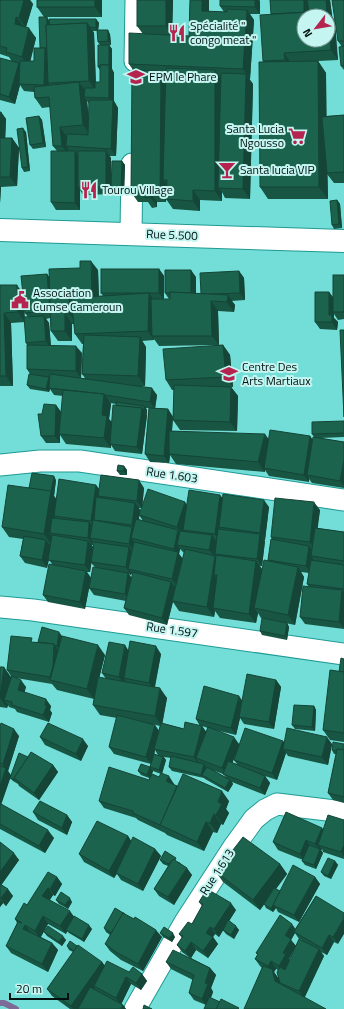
<svg xmlns="http://www.w3.org/2000/svg" width="344" height="1009" font-family="'Titillium Web',sans-serif">
  <rect width="100%" height="100%" fill="#72ded7"/>
  <g fill="none" stroke-linecap="round" stroke-linejoin="round">
    <path stroke="#7d6a96" stroke-width="6" d="M0 1003H4L16 1009"/>
    <g stroke="#1f9a94" stroke-width="23">
      <g id="minor">
        <path d="M135 61 136 0"/>
        <path d="M131 234 132 164"/>
        <path d="M0 465 40 461H80L344 500"/>
        <path d="M0 607 33 610 344 654"/>
        <path d="M135 1009 185 922 233 848 254 819 265 810 277 804 344 812"/>
      </g>
    </g>
    <g stroke="#1f9a94" stroke-width="24">
      <path id="major" d="M0 230 344 241"/>
    </g>
    <use href="#minor" stroke="#fff" stroke-width="21"/>
    <use href="#major" stroke="#fff" stroke-width="22"/>
  </g>
  <g fill="#185543" fill-rule="evenodd">
    <path d="M0 0H30L33 4 26 27 36 38 30 61H34L40 48 44 17 37 7V0H102V17H47L49 21 96 19 99 23 98 30 110 34 111 45H109L112 49V69L114 73V101L118 108 116 156H109L111 158V178L122 161 125 165 124 193H113L111 190V194L83 195 80 190V210H56L51 202 57 151 53 146 50 107 42 108 35 98 34 92 24 91 20 85 15 104 0 100V58L12 62 9 57 0 54ZM93 31H98V42L100 45 98 67 100 70V82H96L94 33ZM87 101 89 104V119Z"/>
    <path d="M137 0H173L172 35 189 36 190 0H209V11L224 12 220 6 255 0H259L260 1V14H250L254 20 250 79H249L253 84 250 199 225 198 222 192V201L200 200V211L173 209 166 199V202H157V207L152 208 148 202H138L131 192 133 70 129 64 143 34 137 26Z"/>
    <path d="M270 0H307V1V0H330L338 60 318 61 326 73V116L344 115V183H334L327 174 328 199H268L260 187 263 62 271 14Z"/>
    <path d="M344 0V70L341 66 342 47 338 41Z"/>
    <path d="M0 112H1L6 119 5 138H12L19 148 17 186 1 187 0 203Z"/>
    <path d="M39 116 42 120 46 147 33 149 30 145Z"/>
    <path d="M26 132 30 171 24 172 22 168Z"/>
    <path d="M337 200 340 204 342 228 334 229 332 225Z"/>
    <path d="M159 269 164 276V299H169L165 293 196 277V293L201 294 239 271 244 278 245 300 231 301 235 305 234 312 218 311 219 345H223L230 355 233 387H231L238 396 237 431 180 430 173 420 174 390H172L166 380 217 345 159 346 154 339V340L142 341 146 347 145 386H141L157 395 155 408 168 409 173 417 172 431 268 439 310 436 313 440 314 437 312 434 344 421V437L320 438 344 442V488L312 483 309 479V482L269 476 265 470V472L176 464 170 455 169 463 150 462 145 454 149 408H146L147 410V414H146L147 415 142 454 115 451 111 445V448L66 444 60 435V443H46L41 436 42 414 56 405 61 412 63 396 54 395 50 389 49 392 30 389 27 385 30 374 27 369V345L26 343 25 322 11 323 13 386H0V285L23 294 47 274 49 277 98 270 99 296H103L101 293ZM24 303 25 313 28 317H24ZM50 318 51 331 58 341H72V324H74L75 334 82 344H83L82 374 85 378H81L82 353 51 345 49 323 46 319ZM110 403 116 404 112 422 109 419 111 404Z"/>
    <path d="M344 275V319L338 320 334 314V318L338 322 337 330 320 329 315 322 329 292 333 297Z"/>
    <path d="M124 466 127 470V475H120L117 471Z"/>
    <path d="M56 480 54 496 57 500 96 485 99 489 144 488 142 508H139L140 510 139 519 143 521 139 515 222 498 269 507 265 540H264L265 541 262 566H260L262 569 268 560 272 540 271 537 320 510 317 528 344 532V629L305 624 300 617 309 587 307 584 309 573 301 572 304 577 295 625 261 618 258 613 256 623 220 618 215 611 214 617 179 611 173 602 167 625 129 615 124 608 126 601 94 595 89 588 85 609 48 602 43 595 52 564 49 560 47 568 25 563 20 556 23 539 9 537 2 527 29 488ZM93 542 94 544 93 548 92 545H93ZM180 549 184 553 183 559 179 554ZM91 563 95 567 91 578 87 572H90ZM132 573 133 575 132 578 129 574 131 575Z"/>
    <path d="M287 623 289 627 287 640 262 635 260 631Z"/>
    <path d="M62 636 105 655 99 678 106 679 102 673 129 651 161 654 155 687 167 698 162 723 184 729 200 726 196 719 242 700 276 680 281 687 274 729 244 724 240 718 236 735 215 730 239 744 283 741 284 743 332 744 328 765 288 756 286 753 277 780 265 776 270 783 265 795 232 782 233 784 228 792 205 779 204 778 172 771 169 767 171 758 164 757 166 760 162 773 174 784V785L177 786 229 801 226 809 229 813 223 825 221 824 217 833 213 832 204 851 167 835 165 833 138 820 136 818 104 808 99 801 149 780V778L141 775 138 771 150 767 153 771 152 774 159 777 161 774 153 771 150 767 151 764 114 754 109 747 117 718 100 715 93 705 95 693 94 699 57 690 52 684 16 678 26 687 24 692 51 706 50 710 52 713 49 722 17 712 15 709 9 707 8 705 7 708 0 707V667L11 677V676L7 670 34 642H38ZM152 724 160 726 159 731ZM202 726 208 728 206 732ZM155 750 158 755 154 756ZM236 753 234 760 237 764 232 763ZM212 770 223 774 226 777Z"/>
    <path d="M344 659V742L330 740 323 730 339 672Z"/>
    <path d="M314 706 316 710 315 731 295 729 292 725Z"/>
    <path d="M0 726 19 736 8 771 11 775 28 757 53 765 58 772 39 800 19 786 18 784 13 781 10 778 1 804 54 838 45 853 0 829Z"/>
    <path d="M40 737 88 746 81 761 45 745Z"/>
    <path d="M344 744V803L333 800 328 793 336 754H334L332 750Z"/>
    <path d="M33 812 67 815 72 822 67 835 38 820Z"/>
    <path d="M344 820V859L323 852 322 849 321 850 323 853 316 869 305 865 302 861 303 860 278 850 273 842 323 829Z"/>
    <path d="M128 836 131 841 155 849 161 856 143 891 121 880 117 874 114 878 84 862 79 854Z"/>
    <path d="M0 842 19 860 1 885 13 896 6 906 3 903 0 907Z"/>
    <path d="M160 860 179 862 192 875 174 905 159 896 154 889 168 866 163 864Z"/>
    <path d="M335 861 338 865 331 879 324 876 321 872Z"/>
    <path d="M280 864 287 874 276 889 280 891 315 877 320 884 299 922 278 912 276 908 273 912 266 908 264 904 260 910 223 882 216 872Z"/>
    <path d="M57 877 62 884 55 896 53 895 50 900 92 929 84 942 69 933 67 931 66 934 48 924 41 937 52 943 58 950 48 972 11 953 6 946 17 923 15 919 27 905Z"/>
    <path d="M316 896 338 944 334 942 327 955 321 952 324 956 305 997 244 1009 262 968 260 966 255 959 258 954 256 953 295 929ZM295 933 299 939 302 940 290 960 289 959 296 946 291 940ZM276 969 278 970V978L274 972Z"/>
    <path d="M56 900 72 902 68 909 59 904Z"/>
    <path d="M199 902 236 910 229 921 239 930 234 939 226 934 223 930 219 937 215 934 213 937 218 944 208 958 196 950 191 958 210 968 216 975 211 988 213 992 211 998 220 1002 239 1008 206 1005 194 1000 189 993 193 980 171 969 166 962 190 958 182 952 177 945 182 938 179 934 192 924 202 906Z"/>
    <path d="M104 928 162 937 143 971 121 960 110 951 105 944 110 935 106 932Z"/>
    <path d="M44 932 66 940 62 946 47 936Z"/>
    <path d="M160 933 175 937 172 942 163 937Z"/>
    <path d="M67 946 102 962 105 966 129 972 142 974 147 981 141 990 131 984 121 1004 123 1005 126 1009H70L52 996 47 989 73 952 69 950Z"/>
  </g>
  <g fill="#144537">
    <path d="M24 0H30L33 4 26 27 19 18Z"/>
    <path d="M95 0H102V17L95 7Z"/>
    <path d="M166 0H173L172 36 166 26Z"/>
    <path d="M202 0H209V21L202 11Z"/>
    <path d="M255 0H259L260 1V14L255 7Z"/>
    <path d="M304 0H307L308 2 309 16 304 13Z"/>
    <path d="M326 0H330L332 16 335 21 338 60 331 50Z"/>
    <path d="M247 10 254 20 250 79 243 69Z"/>
    <path d="M16 17 23 26 15 24Z"/>
    <path d="M47 17 49 21 50 52 48 48Z"/>
    <path d="M96 19 99 23 98 31 96 28Z"/>
    <path d="M87 23 94 33 96 91 89 81Z"/>
    <path d="M29 28 36 38 29 67 22 57Z"/>
    <path d="M108 30 110 34 111 45 108 41Z"/>
    <path d="M109 45 112 49V69L114 73V101L118 108 116 156 111 149 113 104 109 98Z"/>
    <path d="M45 48 50 55 48 83 49 84V92L44 85Z"/>
    <path d="M284 53 291 63 292 70 285 60Z"/>
    <path d="M318 61 326 73 328 199 319 187Z"/>
    <path d="M19 63 24 71 19 84 20 85 15 104 9 97Z"/>
    <path d="M215 70 222 80 218 188 222 192V201L215 191Z"/>
    <path d="M161 71 168 81 163 180 167 184 166 202 160 192Z"/>
    <path d="M246 74 253 84 250 199 243 189Z"/>
    <path d="M79 82 86 92 84 97 87 101 90 135 83 125Z"/>
    <path d="M1 112 6 119 5 146 0 139Z"/>
    <path d="M39 116 42 120 46 147 43 143Z"/>
    <path d="M60 127 67 137 66 146 68 148 69 155 62 146Z"/>
    <path d="M23 128 26 132 30 171 28 167Z"/>
    <path d="M12 138 19 148 17 186 10 177Z"/>
    <path d="M75 151 80 158 78 187 80 190V210L75 203Z"/>
    <path d="M106 151 111 158V194L106 187Z"/>
    <path d="M122 161 125 165 124 193 121 189Z"/>
    <path d="M0 185 1 187 0 203Z"/>
    <path d="M193 190 200 200V211L193 201Z"/>
    <path d="M150 192 157 202V207L150 197Z"/>
    <path d="M337 200 340 204 342 228 339 224Z"/>
    <path d="M91 261 98 270 99 303 92 294Z"/>
    <path d="M159 269 164 276V300L159 293Z"/>
    <path d="M191 270 196 277V300L191 293Z"/>
    <path d="M239 271 244 278 245 300 240 293Z"/>
    <path d="M47 274 52 281 51 310Z"/>
    <path d="M17 285 24 295 25 322 18 312Z"/>
    <path d="M329 292 334 299 333 312 334 314V318L338 322 337 330 332 322 329 315Z"/>
    <path d="M149 293 156 303 152 336 154 339V340L148 331Z"/>
    <path d="M69 294 76 304 77 324 70 314Z"/>
    <path d="M228 295 235 305 234 312 227 302Z"/>
    <path d="M211 301 218 311 219 345 212 336Z"/>
    <path d="M4 313 11 323 13 386 6 376Z"/>
    <path d="M65 314 72 324V341L65 331Z"/>
    <path d="M44 316 49 323 51 349 46 341Z"/>
    <path d="M140 337 146 347 145 386 138 376Z"/>
    <path d="M223 345 230 355 233 387 226 377Z"/>
    <path d="M76 346 82 353 81 378 76 371Z"/>
    <path d="M49 377 51 381 49 388 50 389 49 392 46 389Z"/>
    <path d="M231 387 238 396 237 431 230 422Z"/>
    <path d="M152 388 157 395 155 409 150 402Z"/>
    <path d="M104 394 111 404 109 419 114 426 110 444 111 445V448L104 438 102 415Z"/>
    <path d="M56 405 61 412 59 434 60 435V443L55 436Z"/>
    <path d="M144 406 147 410V414L144 410Z"/>
    <path d="M142 408 147 415 142 454 137 447Z"/>
    <path d="M168 409 173 417 170 454H169L170 455 169 463 164 456Z"/>
    <path d="M265 434 272 444 264 468 265 470V472L258 462Z"/>
    <path d="M310 436 315 444 307 475 309 479V482L304 475Z"/>
    <path d="M344 460V486L340 481Z"/>
    <path d="M124 466 127 470V475L124 471Z"/>
    <path d="M54 476 56 480 54 496 58 501 54 516 55 517 53 534 50 533 52 537 51 544 44 534 51 491Z"/>
    <path d="M139 480 144 488 142 508 137 501Z"/>
    <path d="M96 485 101 492 98 496 100 499 94 520 97 524 96 528 91 521Z"/>
    <path d="M220 495 226 502 219 527 221 531 220 542 215 534Z"/>
    <path d="M264 500 269 507 265 540 260 533Z"/>
    <path d="M185 502 190 509 182 534 177 527Z"/>
    <path d="M314 502 320 510 315 550 310 542Z"/>
    <path d="M135 503 140 510 137 533 132 525Z"/>
    <path d="M89 522 95 529 90 538 93 542V545L88 538Z"/>
    <path d="M132 527 137 534 131 538 136 544 134 552 129 544Z"/>
    <path d="M178 530 183 537 177 545 180 549 179 554 183 559 177 586 172 579 177 554 174 549Z"/>
    <path d="M260 534 265 541 262 566 257 559Z"/>
    <path d="M212 535 217 543 215 557 209 550Z"/>
    <path d="M46 540 51 547 47 568 42 560Z"/>
    <path d="M88 541 94 548 90 572 85 565Z"/>
    <path d="M309 546 314 553 311 556 313 559 311 573 306 566Z"/>
    <path d="M129 547 134 555 128 569 132 573 131 575 126 567Z"/>
    <path d="M215 556 222 566 217 575H214L219 582 213 608 215 611 214 617 207 607Z"/>
    <path d="M256 561 263 571 254 608 258 613 256 623 249 614Z"/>
    <path d="M298 567 304 577 295 625 288 615Z"/>
    <path d="M86 571 91 578 85 609 80 602Z"/>
    <path d="M128 573 133 581 130 601 125 594Z"/>
    <path d="M171 582 176 589 167 625 162 618Z"/>
    <path d="M342 590 344 592V628L339 622Z"/>
    <path d="M287 623 289 627 287 640 285 636Z"/>
    <path d="M59 632 62 636 60 650 57 646Z"/>
    <path d="M54 644 59 652 53 681 50 677Z"/>
    <path d="M98 645 105 655 94 699 87 689Z"/>
    <path d="M125 645 130 653 124 678 125 680 124 684 119 677Z"/>
    <path d="M156 646 161 654 154 690 149 683Z"/>
    <path d="M4 667 11 677 4 700 8 705 7 708 0 698Z"/>
    <path d="M21 680 26 687 23 698 18 690Z"/>
    <path d="M276 680 281 687 274 729 269 722Z"/>
    <path d="M160 688 167 698 162 726 155 716Z"/>
    <path d="M239 696 244 703 239 717 240 718 236 735 231 728Z"/>
    <path d="M46 699 51 706 50 710 52 713 49 722 43 715Z"/>
    <path d="M314 706 316 710 315 731 312 727Z"/>
    <path d="M155 725 160 732 154 749 155 750 152 764 146 757Z"/>
    <path d="M202 726 207 733 196 758 199 763V764L194 757Z"/>
    <path d="M14 729 19 736 8 771 11 776 0 808V786L6 769 3 764Z"/>
    <path d="M234 737 239 744 228 776 222 768Z"/>
    <path d="M327 737 332 744 328 765 322 757Z"/>
    <path d="M83 739 88 746 81 761 76 754Z"/>
    <path d="M283 741 288 748 283 749 286 753 277 780 272 773Z"/>
    <path d="M163 757 166 760 162 774 159 770Z"/>
    <path d="M204 764 206 768 202 775 204 778 201 775Z"/>
    <path d="M53 765 58 772 39 800 34 793Z"/>
    <path d="M150 767 153 771 150 778 147 775Z"/>
    <path d="M169 776 174 784 171 788 166 781Z"/>
    <path d="M265 776 270 783 265 795 260 788Z"/>
    <path d="M230 780 233 784 228 792 225 788Z"/>
    <path d="M222 791 229 801 226 809 229 813 223 825 216 815 218 802Z"/>
    <path d="M214 814 221 824 217 833 210 823Z"/>
    <path d="M67 815 72 822 67 835 62 828Z"/>
    <path d="M206 822 213 832 204 851 197 842Z"/>
    <path d="M322 828 328 835 318 845 322 849 321 850 323 853 316 869 314 865 320 850 315 844Z"/>
    <path d="M48 830 54 838 45 853 39 846Z"/>
    <path d="M128 836 133 844 114 878 109 871Z"/>
    <path d="M306 840 311 847 305 861 300 854Z"/>
    <path d="M344 845V856L341 852Z"/>
    <path d="M155 849 161 856 143 891 138 884Z"/>
    <path d="M14 853 19 860 0 887V872Z"/>
    <path d="M335 861 338 865 331 879 328 876Z"/>
    <path d="M280 864 287 874 260 910 253 900Z"/>
    <path d="M187 868 192 875 174 905 168 897Z"/>
    <path d="M57 877 62 884 55 896 50 889Z"/>
    <path d="M315 877 320 884 299 922 294 915Z"/>
    <path d="M48 888 53 895 47 903 42 896Z"/>
    <path d="M8 889 13 896 6 906 1 898Z"/>
    <path d="M70 898 72 902 68 909 65 905Z"/>
    <path d="M0 899 3 903 0 907Z"/>
    <path d="M231 903 236 910 219 937 214 929Z"/>
    <path d="M273 905 276 908 273 912 271 909Z"/>
    <path d="M70 911 75 918 66 930 67 931 66 934 60 926Z"/>
    <path d="M43 916 48 924 40 938 35 931Z"/>
    <path d="M344 918V934L338 944 333 937Z"/>
    <path d="M292 924 297 931 294 932 295 933 291 940 296 946 289 959 291 961 284 974 279 966 283 953 285 935Z"/>
    <path d="M25 925 30 932 23 929Z"/>
    <path d="M89 925 92 929 84 942 82 939Z"/>
    <path d="M236 926 239 930 234 939 231 935Z"/>
    <path d="M210 927 215 934 213 937 218 944 208 958 203 951 206 933Z"/>
    <path d="M156 930 162 937 143 971 138 964Z"/>
    <path d="M173 933 175 937 172 942 169 938Z"/>
    <path d="M329 935 334 942 327 955 322 948Z"/>
    <path d="M63 936 66 940 62 946 59 942Z"/>
    <path d="M191 942 196 950 191 958 185 951Z"/>
    <path d="M52 943 58 950 48 972 42 964Z"/>
    <path d="M319 949 324 956 304 998 299 991Z"/>
    <path d="M271 961 276 969 274 972 279 979 282 991 275 981 273 973 268 966Z"/>
    <path d="M102 962 107 969 94 986 95 987 80 1009H73L71 1006Z"/>
    <path d="M210 968 216 975 211 988 213 992 207 1006 202 999 205 983Z"/>
    <path d="M142 974 147 981 141 990 136 983Z"/>
    <path d="M126 977 131 984 121 1005 116 998Z"/>
    <path d="M123 1005 126 1009H121Z"/>
  </g>
  <g fill="#1c634e" stroke="#144537" fill-rule="evenodd">
    <path d="M0 0H24L19 18 16 17 15 24 29 28 22 57 6 52 7 48 0 46Z"/>
    <rect x="37" y="0" width="58" height="7"/>
    <rect x="137" y="0" width="29" height="26"/>
    <path d="M190 0H202V11L227 12V9L247 10 243 69 129 64V33L189 36Z"/>
    <path d="M220 0H255V7L220 6Z"/>
    <path d="M270 0H304V12L271 14Z"/>
    <path d="M307 0H326L327 11 309 12Z"/>
    <path d="M332 0H344V41H338Z"/>
    <path d="M328 11 331 50 284 53 285 60 263 61 260 15ZM304 16H328V40H304Z"/>
    <path d="M39 17H47V25H46L47 48H40Z"/>
    <path d="M49 19H96V28L90 27 87 23 49 25Z"/>
    <path d="M87 23 89 81 48 83 46 25Z"/>
    <path d="M97 30H108V41L98 42Z"/>
    <path d="M98 45H109V65H100V67H98Z"/>
    <path d="M344 46V65L341 66 339 47Z"/>
    <path d="M34 48H45L44 85 19 84 20 61H34Z"/>
    <path d="M0 58 19 63 9 97 0 94Z"/>
    <path d="M318 61 319 187H260L259 62Z"/>
    <path d="M100 65H109V98L84 97 85 88H95V82H100Z"/>
    <path d="M166 68 215 70V191L193 190V201L166 199 167 180H163Z"/>
    <path d="M132 70 161 71 160 192H150V197L145 198V192H131Z"/>
    <path d="M221 73 246 74 243 189 218 188Z"/>
    <path d="M79 82 83 125 60 127 62 146H53L49 97 35 98 34 87Z"/>
    <path d="M89 100H113L111 149 66 146 67 134 88 135Z"/>
    <path d="M0 112H1L0 134Z"/>
    <path d="M344 115V172L327 173 322 117Z"/>
    <path d="M39 116 43 143 30 145 26 118Z"/>
    <path d="M23 128 28 167 22 168 17 129Z"/>
    <path d="M0 138H12L10 177H0Z"/>
    <path d="M51 151H75V203L51 202Z"/>
    <rect x="78" y="151" width="28" height="36"/>
    <path d="M112 161H122L121 189H111Z"/>
    <path d="M337 200 339 224 332 225 330 201Z"/>
    <path d="M80 261H91L92 294H69L70 314H65V331H51L49 269 80 268Z"/>
    <rect x="101" y="269" width="58" height="24"/>
    <path d="M165 270H191V293L170 292V293H165Z"/>
    <path d="M239 271 240 293 209 294H201L200 273Z"/>
    <path d="M47 274 50 311 25 313 21 276Z"/>
    <rect x="333" y="275" width="11" height="37"/>
    <path d="M0 285H17L18 312 4 313 6 376H0Z"/>
    <path d="M170 292 228 295 227 302 211 301 212 336H152L151 299H170Z"/>
    <path d="M315 292H329V315H332V322H315Z"/>
    <path d="M149 293 148 331 75 334 71 298Z"/>
    <path d="M44 316 46 341 26 343 24 317Z"/>
    <path d="M340 330H344V417Z"/>
    <path d="M84 335 140 337 138 376 82 374Z"/>
    <path d="M27 345 76 346V371L27 369Z"/>
    <path d="M223 345 226 377 166 380 163 349Z"/>
    <path d="M29 374 49 377 46 389 27 385Z"/>
    <path d="M50 374 152 388 150 402 105 395 104 394 49 388Z"/>
    <path d="M174 385 231 387 230 422 173 420Z"/>
    <path d="M63 390 104 394 102 415 107 416 104 438 59 434Z"/>
    <path d="M116 402 144 406V410H143L142 408 116 406Z"/>
    <path d="M44 404 56 405 55 436H41L38 414H42Z"/>
    <path d="M113 405 142 408 137 447 110 444Z"/>
    <path d="M149 408 168 409 164 456 145 454Z"/>
    <path d="M344 421V433L312 434V422Z"/>
    <path d="M270 430 310 436 304 475 264 468Z"/>
    <path d="M169 431 265 434 258 462 169 454Z"/>
    <path d="M313 437 344 442V460L340 481 307 475Z"/>
    <path d="M118 465 124 466V471H117Z"/>
    <path d="M32 473 54 476 51 492 29 488Z"/>
    <path d="M101 475 139 480 137 501 98 496Z"/>
    <path d="M59 479 96 485 91 521 54 516Z"/>
    <path d="M8 485 51 491 44 534 2 527Z"/>
    <path d="M148 489 185 502 177 527 139 515Z"/>
    <path d="M189 490 220 495 215 534 183 530Z"/>
    <path d="M223 494 264 500 260 533 219 527Z"/>
    <path d="M96 497 135 503 132 525 94 520Z"/>
    <path d="M275 498 314 502 310 542 271 537Z"/>
    <path d="M52 518 89 522 88 538 50 533Z"/>
    <path d="M136 519 178 530 174 549 131 538Z"/>
    <path d="M93 520 132 527 129 544 90 538Z"/>
    <path d="M315 528 344 532V561L311 556Z"/>
    <path d="M218 529 260 534 257 559 215 554Z"/>
    <path d="M180 531 212 535 209 550 177 545Z"/>
    <path d="M52 535 88 541 85 565 48 560Z"/>
    <path d="M24 536 46 540 42 560 20 556Z"/>
    <path d="M271 539 309 546 306 566 268 560Z"/>
    <path d="M94 542 129 547 126 567 91 562Z"/>
    <path d="M134 542 178 552 172 579 128 569Z"/>
    <path d="M185 549 215 556 207 607 172 601Z"/>
    <path d="M216 555 256 561 249 614 213 608 217 575H214Z"/>
    <path d="M264 560 298 567 288 615 254 608Z"/>
    <path d="M311 560 344 565V589L307 584Z"/>
    <path d="M49 564 86 571 80 602 43 595Z"/>
    <path d="M93 567 128 573 125 594 89 588Z"/>
    <path d="M133 572 171 582 162 618 124 608Z"/>
    <path d="M303 586 342 590 339 622 300 617Z"/>
    <path d="M262 618 287 623 285 636 260 631Z"/>
    <path d="M42 627 59 632 57 646H55L54 644 38 642Z"/>
    <path d="M11 636 32 638 31 642 54 644 53 666 50 677 7 670Z"/>
    <path d="M62 636 98 645 87 689 50 680Z"/>
    <path d="M130 641 156 646 149 683 124 678Z"/>
    <path d="M109 642 125 645 119 677 102 673Z"/>
    <path d="M341 658 344 659V672H339Z"/>
    <path d="M0 667H4L0 698Z"/>
    <path d="M330 670 344 672V733L323 730Z"/>
    <path d="M247 674 276 680 269 722 239 717Z"/>
    <path d="M12 676 21 680 18 690 46 699 45 705 47 706 43 715 12 705V702L4 700Z"/>
    <path d="M98 677 160 688 155 716 93 705Z"/>
    <path d="M204 686 239 696 231 728 196 719Z"/>
    <path d="M294 705 314 706 312 727 292 725Z"/>
    <path d="M117 715 155 725 146 757 109 747Z"/>
    <path d="M185 722 202 726 194 757 154 749 161 723 184 729Z"/>
    <path d="M1 723 14 729 3 764 0 763V726Z"/>
    <path d="M48 723 83 739 76 754 40 737Z"/>
    <path d="M208 727 234 737 222 768 196 758Z"/>
    <path d="M245 728 283 741 272 773 234 760Z"/>
    <path d="M287 728 327 737 322 757 283 749Z"/>
    <path d="M333 742 344 744V750L337 749V751L332 750Z"/>
    <path d="M337 749 344 750V797L328 793Z"/>
    <path d="M31 752 53 765 34 793 14 778Z"/>
    <path d="M19 753 28 757 14 778 15 780 10 778Z"/>
    <path d="M154 754 163 757 159 770 150 767Z"/>
    <path d="M171 756 204 764 201 775 169 767Z"/>
    <path d="M228 761 265 776 260 788 223 774Z"/>
    <path d="M141 764 150 767 147 775 138 771Z"/>
    <path d="M0 766 6 768 0 786Z"/>
    <path d="M109 767 149 780 152 774 159 777 161 773 169 776 166 781 177 786 160 825 133 813V811L99 801Z"/>
    <path d="M207 767 230 780 225 788 202 775Z"/>
    <path d="M183 774 222 791 218 802 222 804 216 815 214 814 210 823 206 822 197 842 160 825Z"/>
    <path d="M40 801 67 815 62 828 33 812Z"/>
    <path d="M1 804 48 830 39 846 0 824V806Z"/>
    <path d="M286 812 322 828 315 844 306 840 300 854 273 842Z"/>
    <path d="M328 815 344 820V845L341 852 318 845Z"/>
    <path d="M97 821 128 836 109 871 79 854Z"/>
    <path d="M133 837 155 849 138 884 116 873Z"/>
    <path d="M243 837 280 864 253 900 216 872Z"/>
    <path d="M0 842 14 853 0 872Z"/>
    <path d="M309 845 320 849 314 865 302 861Z"/>
    <path d="M165 851 176 858 175 860 173 859 169 864 160 860Z"/>
    <path d="M328 858 335 861 328 876 321 872Z"/>
    <path d="M173 859 187 868 168 897 154 889Z"/>
    <path d="M293 865 315 877 294 915 273 905Z"/>
    <path d="M48 872 57 877 50 889 48 888 42 896 70 911 60 926 43 916 35 931 25 925 23 929 52 943 42 964 6 946 18 922 22 923 15 919 24 903 27 905Z"/>
    <path d="M0 884 8 889 1 898H0Z"/>
    <path d="M274 888 280 891 271 909 264 904Z"/>
    <path d="M207 889 231 903 214 929 210 927 206 933 213 937 203 951 191 942 185 951 177 945 183 936 179 934 188 922 192 924 203 904 199 902Z"/>
    <path d="M61 892 70 898 65 905 56 900Z"/>
    <path d="M316 896 344 913V918L333 937 329 935 322 948 294 932Z"/>
    <path d="M115 908 125 914 123 913 111 933 104 928Z"/>
    <path d="M123 913 134 919 135 917 156 930 138 964 116 952 105 944Z"/>
    <path d="M280 915 292 924 285 935 291 939 283 953 286 954 279 966 271 961 268 966 255 959 258 954 256 953Z"/>
    <path d="M74 916 89 925 82 939 66 930Z"/>
    <path d="M228 920 236 926 231 935 223 930Z"/>
    <path d="M48 926 63 936 59 942 44 932Z"/>
    <path d="M164 927 173 933 169 938 160 933Z"/>
    <path d="M299 939 319 949 299 991 280 983 277 972 280 967 285 970Z"/>
    <path d="M70 941 77 946 74 951 67 946Z"/>
    <path d="M78 945 102 962 71 1006 47 989Z"/>
    <path d="M173 950 210 968 205 983 208 984 202 999 189 993 194 975 166 962Z"/>
    <path d="M107 961 129 972 133 967 142 974 136 983 126 977 116 998 94 986Z"/>
    <path d="M263 966 272 969 275 981 326 1009H244Z"/>
    <path d="M90 987 123 1005 121 1009H78Z"/>
    <path d="M209 997 220 1002 216 1009H204Z"/>
    <path d="M221 999 239 1008 238 1009H216Z"/>
    <path d="M144 1005 152 1009H143Z"/>
  </g>
  <defs>
    <g id="restaurant-bare" transform="scale(1.38)"><path d="M-5-6h1v4h1v-4h1v4h1v-4h1v5L-1.5 .5V6h-2V.5L-5-1ZM5-6V6H3V1.5H1.5Q1.5-4 5-6Z" fill="#b4244f" stroke="#c4f5f0" stroke-width="2.5" paint-order="stroke"/></g>
    <g id="school-bare" transform="scale(1.38)"><path d="M0-5L7-2L0 1L-7-2ZM-4 1L0 2.5L4 1V4Q0 6-4 4Z" fill="#b4244f" stroke="#c4f5f0" stroke-width="2.5" paint-order="stroke"/></g>
    <g id="supermarket-bare" transform="scale(1.38)"><path d="M-6-5.5h2.5l.6 2H6L4.5 2H-2.5L-4.4-4H-6ZM-1.5 3.2a1.3 1.3 0 1 0 .1 0ZM3 3.2a1.3 1.3 0 1 0 .1 0Z" fill="#b4244f" stroke="#c4f5f0" stroke-width="2.5" paint-order="stroke"/></g>
    <g id="bar-bare" transform="scale(1.38)"><path d="M-6-5H6L.8 .8V4.5H3.5V6h-7V4.5H-.8V.8Z" fill="#b4244f" stroke="#c4f5f0" stroke-width="2.5" paint-order="stroke"/></g>
    <g id="civic-bare" transform="scale(1.38)"><path d="M-.6-6.5H3V-4.5H.6V-3L4-1V1h2V6H-6V1h2V-1L-.6-3ZM-1.2 2.5V6h2.4V2.5Z" fill="#b4244f" stroke="#c4f5f0" stroke-width="2.5" paint-order="stroke"/></g>
    <g id="university-bare" transform="scale(1.38)"><path d="M0-5L7-2L0 1L-7-2ZM-4 1L0 2.5L4 1V4Q0 6-4 4Z" fill="#b4244f" stroke="#c4f5f0" stroke-width="2.5" paint-order="stroke"/></g>
  </defs>
  <g fill-rule="evenodd">
    <use href="#restaurant-bare" x="177" y="33"/>
    <use href="#school-bare" x="136" y="77"/>
    <use href="#supermarket-bare" x="297" y="136"/>
    <use href="#bar-bare" x="227" y="170"/>
    <use href="#restaurant-bare" x="89" y="190"/>
    <use href="#civic-bare" x="20" y="300"/>
    <use href="#university-bare" x="229" y="374"/>
  </g>
  <g text-anchor="middle" stroke-width="4" stroke-linejoin="round" paint-order="stroke">
    <g font-size="12" fill="#001110" stroke="#c4f5f0" text-anchor="start">
      <text x="190" y="30">Spécialité "<tspan x="190" dy="14">congo meat "</tspan></text>
      <text x="149" y="81">EPM le Phare</text>
      <text x="284" y="133" text-anchor="end">Santa Lucia<tspan x="284" dy="14">Ngousso</tspan></text>
      <text x="240" y="174">Santa lucia VIP</text>
      <text x="102" y="194">Tourou Village</text>
      <text x="33" y="297">Association<tspan x="33" dy="14">Cumse Cameroun</tspan></text>
      <text x="242" y="371">Centre Des<tspan x="242" dy="14">Arts Martiaux</tspan></text>
    </g>
    <g font-size="12" fill="#001110" stroke="#c4f5f0">
      <text transform="translate(172 235) rotate(2)" y="4">Rue 5.500</text>
      <text transform="translate(172 475) rotate(8)" y="4">Rue 1.603</text>
      <text transform="translate(172 630) rotate(8)" y="4">Rue 1.597</text>
      <text transform="translate(217 872) rotate(-57)" y="4">Rue 1.613</text>
    </g>
  </g>
  <g transform="translate(316 28) rotate(239)"><circle r="19" fill="#c4f5f0" stroke="#769a96"/>
  <path d="M0-3L7 15L0 10L-7 15Z" fill="#b4244f"/>
  <text y="-6" font-size="11" font-weight="bold" text-anchor="middle" fill="#001110">N</text>
  </g>
  <path d="M10 993v6h58v-6" fill="none" stroke="#001110" stroke-width="2"/>
  <text x="16" y="993" font-size="12" fill="#001110" stroke="#c4f5f0" stroke-width="3" paint-order="stroke">20 m</text>
</svg>
